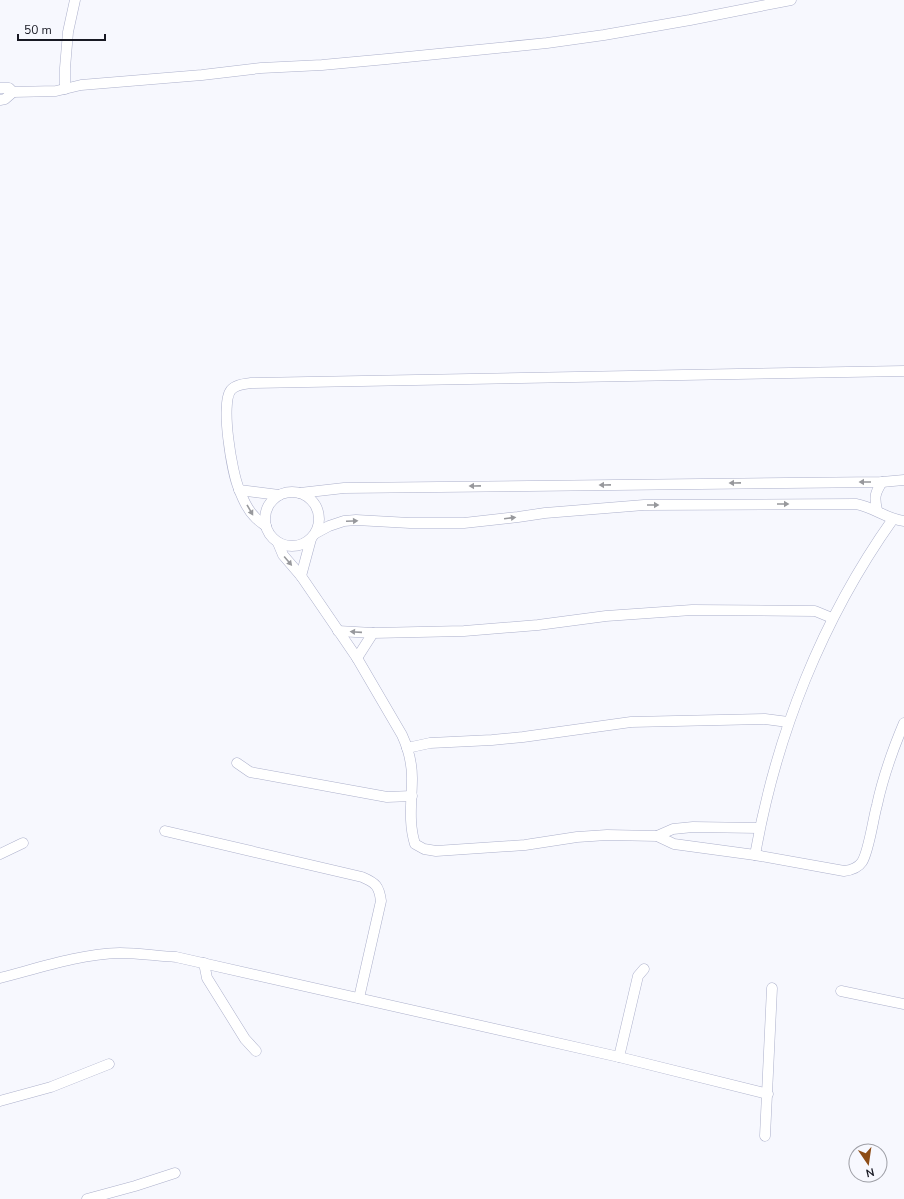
<svg xmlns="http://www.w3.org/2000/svg" width="904" height="1199" font-family="'Nunito Sans',sans-serif">
  <rect width="100%" height="100%" fill="#f7f8fe"/>
  <g fill="none" stroke-linecap="round" stroke-linejoin="round">
    <g stroke="#acb0cb" stroke-width="11">
      <g id="minor">
        <path d="M0 88H9L13 92 56 91 81 85 202 75 261 68 322 65 387 59 547 43 604 35 690 20 791 0"/>
        <path d="M65 89V68L68 32 75 0"/>
        <path d="M0 100 5 99 13 92"/>
        <path d="M239 490 279 495"/>
        <circle cx="292" cy="519" r="27"/>
        <path d="M300 493 344 488 882 482 904 480"/>
        <path d="M877 510C874 497 875 493 882 482"/>
        <path d="M266 526C262 523 257 520 254 516 248 510 242 497 239 489 232 473 220 403 231 390 236 384 245 384 251 383L904 371"/>
        <path d="M316 533 329 526 344 521 356 520 410 523H464L518 517 545 513 644 505 856 504C874 507 886 519 904 521"/>
        <path d="M278 543 283 555 301 576 357 658 402 735C408 748 412 763 412 778 412 800 408 822 415 844L424 849 436 851 525 845 577 837 607 835 657 836 674 844 755 855 844 871C852 870 858 868 862 862 869 851 873 819 877 805 883 777 893 749 904 723"/>
        <path d="M301 576 311 539"/>
        <path d="M338 631 373 633 464 631 538 625 606 616 692 610 815 611 832 618"/>
        <path d="M357 658 373 633"/>
        <path d="M407 748 430 743 492 740 523 737 631 722 765 719 788 722"/>
        <path d="M237 763 250 772 387 797 412 796"/>
        <path d="M165 831 362 877C376 883 379 886 381 901L359 998"/>
        <path d="M657 836 673 829 693 827 759 828"/>
        <path d="M0 854 23 843"/>
        <path d="M755 855C776 735 822 619 893 519"/>
        <path d="M204 963 207 978 245 1039 256 1051"/>
        <path d="M0 978C39 968 80 954 120 953 139 953 157 956 176 957L619 1057 768 1094"/>
        <path d="M841 991 904 1004"/>
        <path d="M619 1057 638 976 644 969"/>
        <path d="M0 1101 51 1087 109 1064"/>
        <path d="M765 1136 772 988"/>
        <path d="M87 1199 135 1186 175 1173"/>
      </g>
    </g>
    <use href="#minor" stroke="#fff" stroke-width="10"/>
  </g>
  <defs><path id="oneway-solid" d="M-6-.8H1V-3.2L6.5 0L1 3.2V.8H-6Z"/></defs>
  <g fill="#97989c">
    <use href="#oneway-solid" transform="translate(865 482) rotate(180)"/>
    <use href="#oneway-solid" transform="translate(735 483) rotate(179)"/>
    <use href="#oneway-solid" transform="translate(605 485) rotate(179)"/>
    <use href="#oneway-solid" transform="translate(475 486) rotate(179)"/>
    <use href="#oneway-solid" transform="translate(783 504)"/>
    <use href="#oneway-solid" transform="translate(653 505)"/>
    <use href="#oneway-solid" transform="translate(250 510) rotate(60)"/>
    <use href="#oneway-solid" transform="translate(510 518) rotate(-7)"/>
    <use href="#oneway-solid" transform="translate(352 521) rotate(-3)"/>
    <use href="#oneway-solid" transform="translate(288 561) rotate(50)"/>
    <use href="#oneway-solid" transform="translate(356 632) rotate(-176)"/>
  </g>
  <g transform="translate(868 1163) rotate(167)"><circle r="19" fill="#f7f8fe" stroke="#9e9fa6"/>
  <path d="M0-3L7 15L0 10L-7 15Z" fill="#8d4c16"/>
  <text y="-6" font-size="11" font-weight="bold" text-anchor="middle" fill="#181923">N</text>
  </g>
  <path d="M18 34v6h87v-6" fill="none" stroke="#181923" stroke-width="2"/>
  <text x="24" y="34" font-size="12" fill="#181923" stroke="#f7f8fe" stroke-width="3" paint-order="stroke">50 m</text>
</svg>
